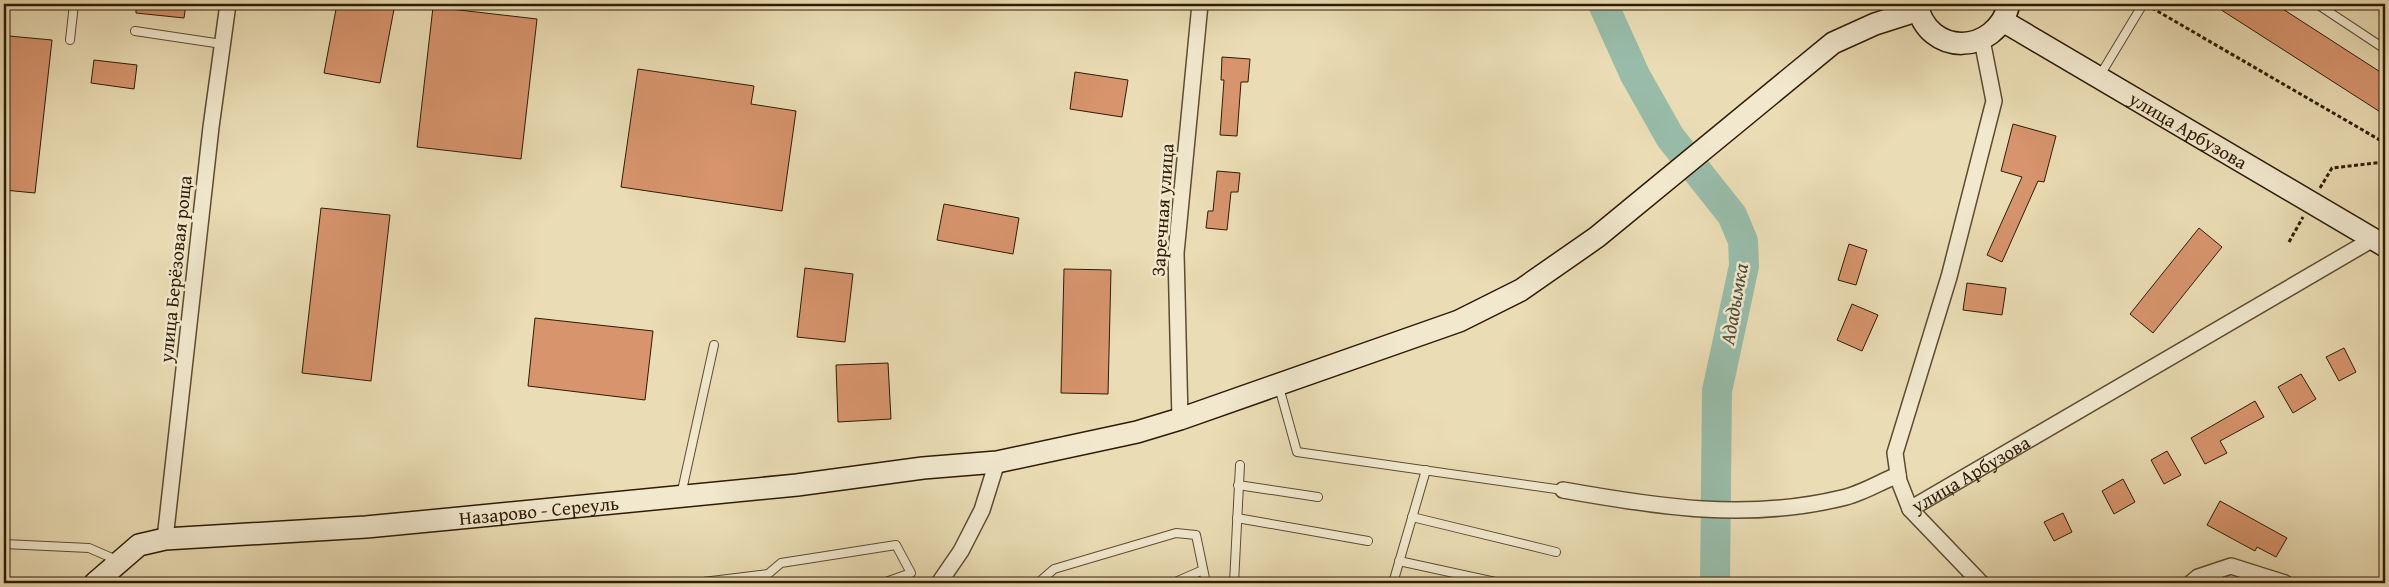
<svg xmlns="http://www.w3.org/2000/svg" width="2389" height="587" font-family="'Gentium Book Plus',serif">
  <rect width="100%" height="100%" fill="#eadcb4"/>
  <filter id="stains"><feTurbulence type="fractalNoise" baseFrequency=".004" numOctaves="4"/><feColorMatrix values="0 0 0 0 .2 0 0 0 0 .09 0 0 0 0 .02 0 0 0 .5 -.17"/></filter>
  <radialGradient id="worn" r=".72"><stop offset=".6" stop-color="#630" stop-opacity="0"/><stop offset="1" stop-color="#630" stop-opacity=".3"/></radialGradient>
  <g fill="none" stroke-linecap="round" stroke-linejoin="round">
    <path stroke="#98bca9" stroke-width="30" d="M1603 4 1635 75 1670 137 1732 215 1743 241 1744 266 1717 391 1715 583"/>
  </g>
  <g fill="#d7946d" stroke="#2e1c03">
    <path d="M136 4H186L184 18 136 13Z"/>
    <path d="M337 4H395L380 83 324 73Z"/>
    <path d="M2212 4H2275L2385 75V115Z"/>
    <path d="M433 7 537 19 521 159 417 147Z"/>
    <path d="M9 36 52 40 35 193 4 190V80Z"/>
    <path d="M1222 57 1250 59 1248 82H1241L1237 136 1220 135 1224 80H1221Z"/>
    <path d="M94 60 137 65 134 89 91 83Z"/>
    <path d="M638 69 754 86 751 104 796 111 782 211 621 187Z"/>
    <path d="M1075 72 1128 80 1122 117 1070 109Z"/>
    <path d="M2013 124 2056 136 2044 182 2038 181 2002 262 1987 255 2022 177 2001 171Z"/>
    <path d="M1217 171 1240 173 1238 192H1231L1227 230 1206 228 1208 211H1213Z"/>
    <path d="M944 204 1019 218 1013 254 937 240Z"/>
    <path d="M321 208 390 215 371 381 302 373Z"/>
    <path d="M2199 228 2222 247 2153 333 2130 314Z"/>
    <path d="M1849 244 1867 250 1856 285 1838 280Z"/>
    <path d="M805 268 853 274 845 342 797 337Z"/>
    <path d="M1064 269 1111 270 1108 394 1061 393Z"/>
    <path d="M1967 283 2006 288 2002 315 1963 310Z"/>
    <path d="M1852 304 1878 315 1862 351 1837 340Z"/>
    <path d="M535 318 653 331 645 400 528 386Z"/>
    <path d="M2344 348 2356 372 2339 381 2326 357Z"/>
    <path d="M888 363 891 419 838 422 836 365Z"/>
    <path d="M2301 374 2316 399 2293 413 2278 387Z"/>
    <path d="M2255 401 2264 417 2220 441 2227 453 2205 464 2191 438Z"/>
    <path d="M2167 451 2181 475 2164 484 2151 460Z"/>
    <path d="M2123 479 2135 502 2114 514 2102 491Z"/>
    <path d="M2220 501 2287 538 2276 557 2257 547 2255 551 2207 525Z"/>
    <path d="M2063 513 2072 532 2054 541 2044 522Z"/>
  </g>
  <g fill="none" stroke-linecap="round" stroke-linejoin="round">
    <g stroke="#5d4c2f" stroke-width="10">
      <g id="lane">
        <path d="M2317 4 2385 49"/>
        <path d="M135 31 222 44"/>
        <path d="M70 40 74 4"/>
        <path d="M2099 77 2143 4"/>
        <path d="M1279 387 1297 452 1563 490"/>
        <path d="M1238 485 1318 497"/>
        <path d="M681 495 714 345"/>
        <path d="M1412 517 1556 552"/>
        <path d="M1237 518 1368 541"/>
        <path d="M4 544 89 548 119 561"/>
        <path d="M1399 561 1500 583"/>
        <path d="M695 583 768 574 781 563 896 545 911 573 883 583"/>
        <path d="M1038 583 1054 569 1176 533 1196 535 1206 583"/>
        <path d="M1173 583 1203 570"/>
        <path d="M1234 583 1240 465"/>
        <path d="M1393 583 1426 470"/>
      </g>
    </g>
    <g stroke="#5d4c2f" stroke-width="18">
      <g id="street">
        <path d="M1180 419 1176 253 1200 4"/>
        <path d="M1563 490C1658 507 1747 521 1842 498 1861 494 1880 482 1898 475"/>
        <path id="s1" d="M1910 509 2373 239"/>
        <path d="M165 539 211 127 228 4"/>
        <path d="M939 583 961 551 982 510 997 462"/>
        <path d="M1981 583 1910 509 1899 481 1895 453 1949 277 1994 101 1982 40"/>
        <path d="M2191 583 2198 577 2231 566 2285 583"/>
      </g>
    </g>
    <g stroke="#2e1c03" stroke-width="24">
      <g id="secondary">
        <path d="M1917 4C1927 57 1996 56 2009 4"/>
        <path id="s2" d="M2003 21 2385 246"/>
        <path id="s3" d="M95 583 139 545 165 539 366 527 460 518 797 485 923 468 997 462 1137 432 1180 419 1459 321 1521 290 1597 237 1833 43 1875 24 1919 10"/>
      </g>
    </g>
    <g stroke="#2e1c03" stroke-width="3" stroke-dasharray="4 2.5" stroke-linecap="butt">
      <path d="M2152 8 2385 143"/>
      <path d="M2320 188 2332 168 2385 162"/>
      <path d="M2289 242 2303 217"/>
    </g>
    <use href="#lane" stroke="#f1e8ce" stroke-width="8"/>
    <use href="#street" stroke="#f1e8ce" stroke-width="15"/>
    <use href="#secondary" stroke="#f1e8ce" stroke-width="21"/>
  </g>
  <g text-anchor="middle" stroke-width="5" stroke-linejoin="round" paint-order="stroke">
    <g font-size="19" fill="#2e1c03" stroke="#f1e8ce">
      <text dy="7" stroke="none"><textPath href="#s2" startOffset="215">улица Арбузова</textPath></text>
      <text transform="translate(1162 210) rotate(-86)" y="7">Заречная улица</text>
      <text transform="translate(175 269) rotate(-84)" y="7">улица Берёзовая роща</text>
      <text dy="7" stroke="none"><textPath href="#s1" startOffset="70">улица Арбузова</textPath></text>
      <text dy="7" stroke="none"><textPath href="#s3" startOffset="460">Назарово - Сереуль</textPath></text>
    </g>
    <g font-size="20" font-style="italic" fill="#4e4c35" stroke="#f1e8ce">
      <text transform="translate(1734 304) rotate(-80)" y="7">Ададымка</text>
    </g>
  </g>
  <rect width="2389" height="587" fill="none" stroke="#eadcb4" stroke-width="20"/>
  <rect x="5" y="5" width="2379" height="577" fill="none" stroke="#2e1c03" stroke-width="2.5"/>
  <rect x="10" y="10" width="2369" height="567" fill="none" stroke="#2e1c03"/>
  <rect width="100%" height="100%" filter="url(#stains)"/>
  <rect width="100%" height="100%" fill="url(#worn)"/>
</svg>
